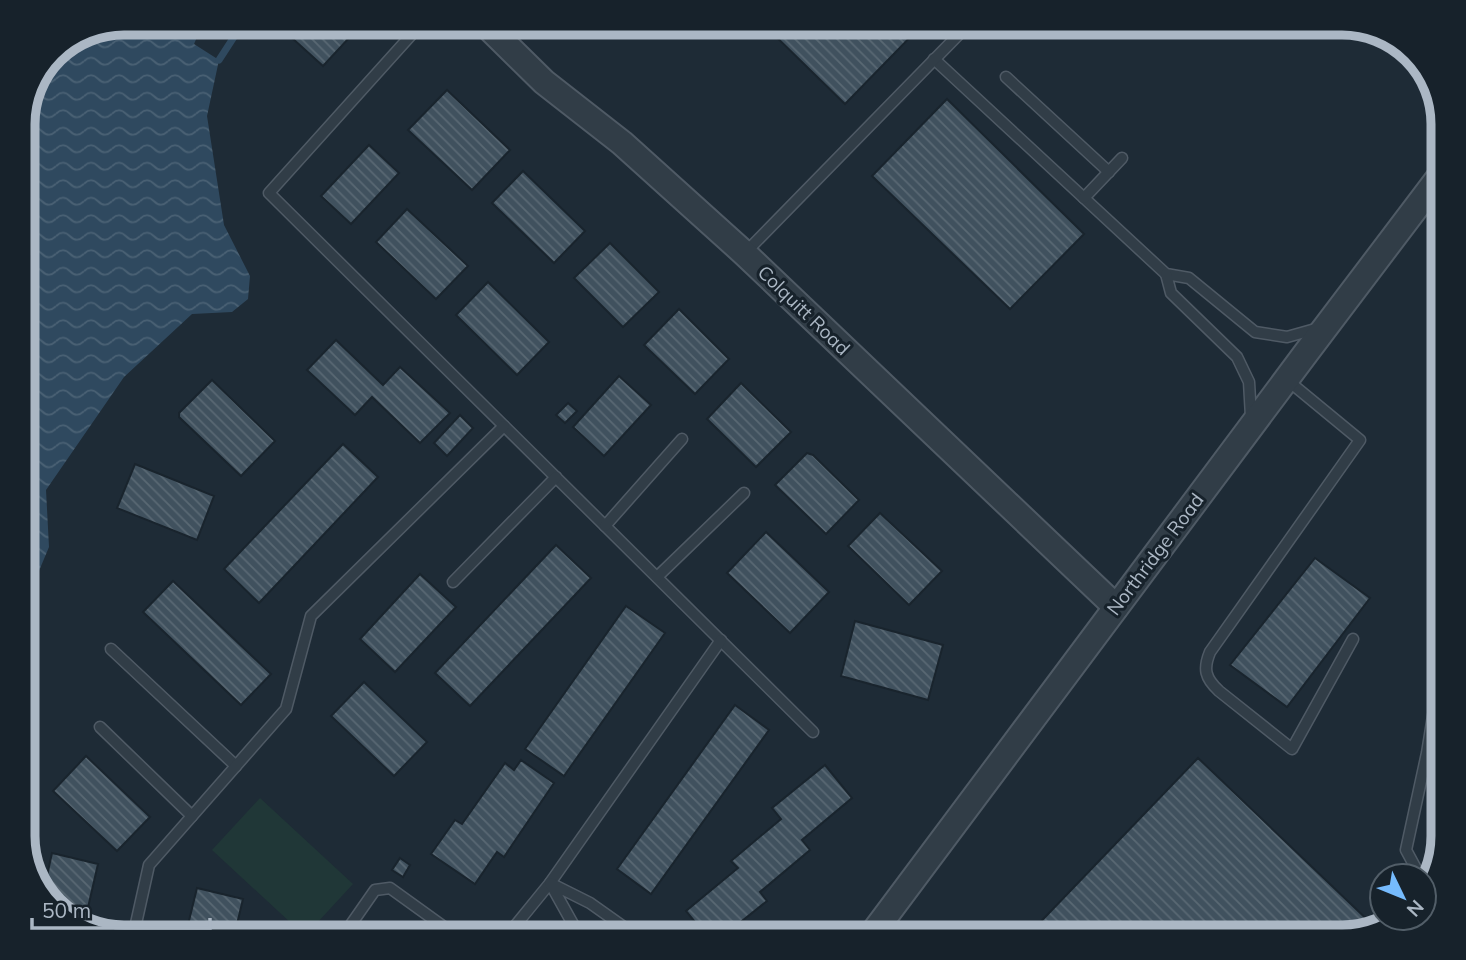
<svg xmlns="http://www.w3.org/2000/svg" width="1466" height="960" font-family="Mulish,sans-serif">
  <defs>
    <pattern id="water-waves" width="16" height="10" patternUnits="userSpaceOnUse" patternTransform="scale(1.75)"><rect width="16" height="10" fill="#2f495f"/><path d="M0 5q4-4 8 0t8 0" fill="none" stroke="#4a6174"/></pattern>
    <pattern id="building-back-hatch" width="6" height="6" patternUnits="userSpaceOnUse" patternTransform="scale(1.75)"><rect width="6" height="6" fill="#40515e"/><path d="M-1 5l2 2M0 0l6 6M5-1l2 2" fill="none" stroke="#596873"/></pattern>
  </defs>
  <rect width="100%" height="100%" fill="#1e2b36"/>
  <path fill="#203737" d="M260 798 353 884 305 936 212 850Z"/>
  <path fill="url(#water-waves)" d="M124 23H203L194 44 219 60 207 116 224 225 250 276 248 299 232 312 192 314 124 377 46 490 49 547 23 609V118L53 52Z"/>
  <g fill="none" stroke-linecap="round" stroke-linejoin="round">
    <path stroke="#2f495f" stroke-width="7" d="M219 60 243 23"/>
  </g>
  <g fill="url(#building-back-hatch)" stroke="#19242d" stroke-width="2">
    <path d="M306 23H363L323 66 292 38Z"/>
    <path d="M766 23H924L845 104 764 25Z"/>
    <path d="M447 90 510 150 472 190 408 130Z"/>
    <path d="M947 99 1084 234 1010 309 872 176Z"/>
    <path d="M369 145 399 173 351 224 321 196Z"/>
    <path d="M523 171 585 231 554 263 492 203Z"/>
    <path d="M407 209 468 266 436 299 376 242Z"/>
    <path d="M610 243 659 292 623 327 574 278Z"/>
    <path d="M488 282 549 342 517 375 456 315Z"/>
    <path d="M679 309 729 359 695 394 644 345Z"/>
    <path d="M336 340 383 385 400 367 450 413 420 443 372 397 355 415 307 370Z"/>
    <path d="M619 376 651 405 604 456 573 427Z"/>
    <path d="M212 380 275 441 241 476 179 417V413Z"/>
    <path d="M741 383 791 432 756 467 707 419Z"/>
    <path d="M568 403 577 411 565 423 556 415Z"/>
    <path d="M460 415 473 428 447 456 434 443Z"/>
    <path d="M343 444 378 477 259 603 224 569Z"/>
    <path d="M807 453 813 455 859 500 826 534 775 485Z"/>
    <path d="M135 464 214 496 197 540 117 508Z"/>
    <path d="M880 513 942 571 909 605 848 546Z"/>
    <path d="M766 532 829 592 790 633 727 573Z"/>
    <path d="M556 545 591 578 470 706 435 673Z"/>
    <path d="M1315 558 1370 598 1287 707 1230 665Z"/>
    <path d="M420 574 456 607 395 672 360 639Z"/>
    <path d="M173 581 271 674 241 705 143 612Z"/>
    <path d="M626 606 665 633 564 776 525 749Z"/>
    <path d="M855 621 943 645 928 700 841 676Z"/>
    <path d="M364 682 427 742 394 776 331 716Z"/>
    <path d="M735 705 769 730 651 894 617 869Z"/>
    <path d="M86 756 150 817 117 851 53 791Z"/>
    <path d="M1198 758 1376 928 1342 937H1026Z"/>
    <path d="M521 760 554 783 504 857 497 852 475 884 431 854 455 820 462 824 505 763 514 770Z"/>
    <path d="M825 765 852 798 802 840 810 850 760 892 767 901 722 937H707L686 911 738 868 731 861 781 819 772 808Z"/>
    <path d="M1443 775V836L1436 860 1427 858Z"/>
    <path d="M52 853 98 864 84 925 68 920 43 894Z"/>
    <path d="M400 858 410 865 403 877 392 870Z"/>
    <path d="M197 888 243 899 234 937H185Z"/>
  </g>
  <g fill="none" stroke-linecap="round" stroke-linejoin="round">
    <g stroke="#4f5a65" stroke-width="13">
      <g id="service">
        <path d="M422 23 269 193 813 732"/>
        <path d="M934 59 1166 274 1189 278 1255 332 1287 337 1319 328"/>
        <path d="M1006 77 1109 172"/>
        <path d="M1084 198 1122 158"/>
        <path d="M1422 202 1443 221"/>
        <path d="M745 253 970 23"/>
        <path d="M1166 274 1171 293 1237 357 1249 382 1251 417"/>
        <path d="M1286 379 1360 440 1210 652C1203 669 1205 678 1219 691L1292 749 1353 639"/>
        <path d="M605 526 682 439"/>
        <path d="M657 577 744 493"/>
        <path d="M453 582 556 477"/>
        <path d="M111 649 236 766"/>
        <path d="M100 727 192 816"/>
        <path d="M1420 876 1406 850 1427 753 1443 654"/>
        <path d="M1424 884 1427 890"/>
        <path d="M133 937 149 865 286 709 311 616 504 426"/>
        <path d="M346 937 345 933 375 890 390 888 458 937"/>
        <path d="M506 937 550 883 721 640"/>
        <path d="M589 937 574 926 550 883 590 903 638 937"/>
      </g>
    </g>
    <g stroke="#4f5a65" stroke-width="28">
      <g id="tertiary">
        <path d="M484 23 544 82 622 143 744 253 1116 607"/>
        <path d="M870 937 1306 353 1443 172"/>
      </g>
    </g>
    <use href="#service" stroke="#313d47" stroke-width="10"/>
    <use href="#tertiary" stroke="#313d47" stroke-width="24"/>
  </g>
  <g text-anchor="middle" stroke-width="6" stroke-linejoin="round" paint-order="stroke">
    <g font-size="19" fill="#abb7c4" stroke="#17222b">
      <text transform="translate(804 310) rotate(44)" y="7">Colquitt Road</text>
      <text transform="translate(1155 554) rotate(-53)" y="7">Northridge Road</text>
    </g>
  </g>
  <path d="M0 0H1466V960H0ZM124 35H1342A89 89 0 0 1 1431 124V836A89 89 0 0 1 1342 925H124A89 89 0 0 1 35 836V124A89 89 0 0 1 124 35Z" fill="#17222b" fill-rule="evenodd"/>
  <path fill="none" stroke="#abb7c4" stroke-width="9" d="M124 35H1342A89 89 0 0 1 1431 124V836A89 89 0 0 1 1342 925H124A89 89 0 0 1 35 836V124A89 89 0 0 1 124 35Z"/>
  <g transform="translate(1403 897) rotate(133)"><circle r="33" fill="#17222b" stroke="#525e68" stroke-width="2"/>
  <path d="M0-5L12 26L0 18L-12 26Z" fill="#76bbfd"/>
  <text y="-10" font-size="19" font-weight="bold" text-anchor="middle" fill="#abb7c4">N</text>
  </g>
  <path d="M32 918v10h178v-10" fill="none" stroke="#abb7c4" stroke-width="3.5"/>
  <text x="42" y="918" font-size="21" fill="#abb7c4" stroke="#17222b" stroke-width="5" paint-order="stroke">50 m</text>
</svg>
